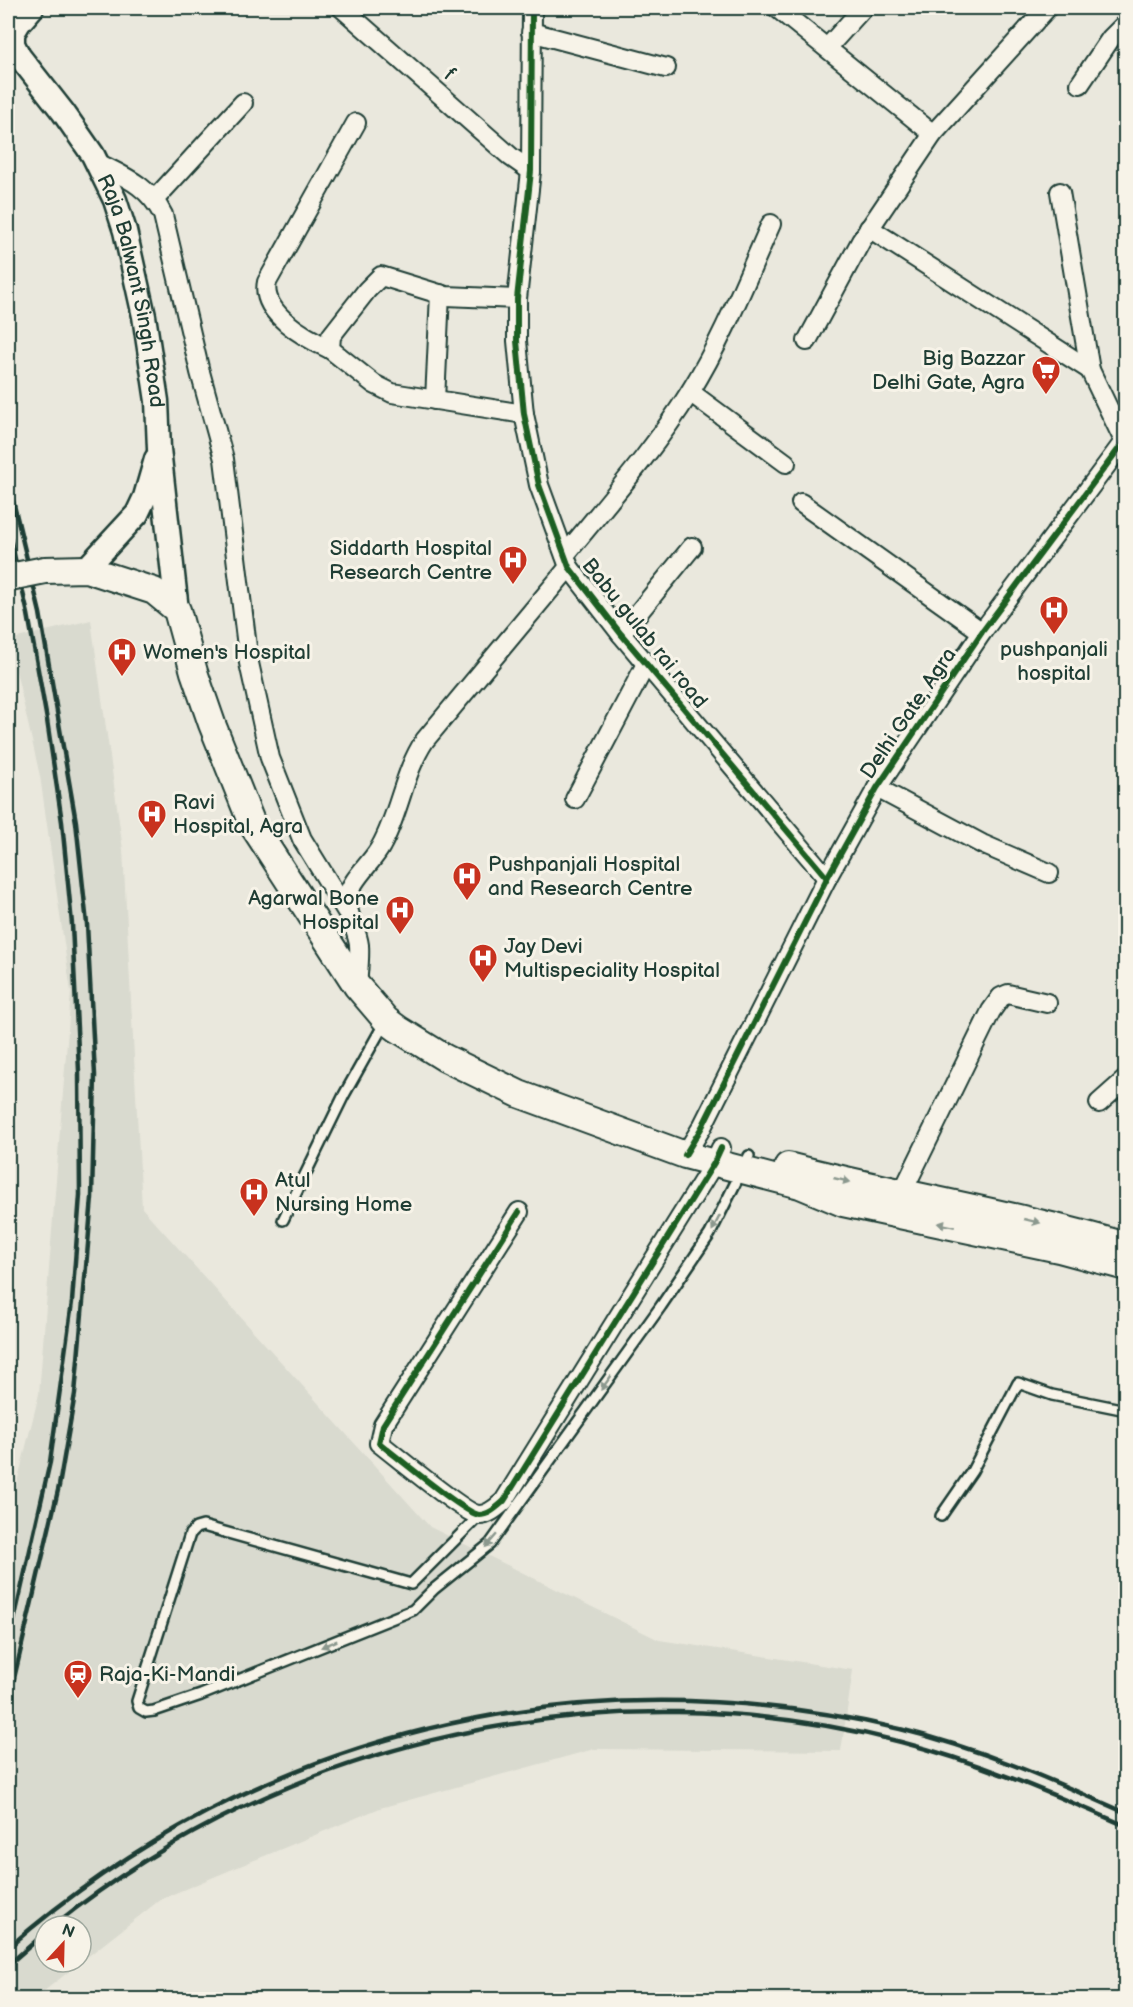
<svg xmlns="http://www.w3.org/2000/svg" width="1133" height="2007" font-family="'Balsamiq Sans',sans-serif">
  <rect width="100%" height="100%" fill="#eae8dd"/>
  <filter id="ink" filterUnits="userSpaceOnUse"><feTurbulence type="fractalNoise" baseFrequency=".0167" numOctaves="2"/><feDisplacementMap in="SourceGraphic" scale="12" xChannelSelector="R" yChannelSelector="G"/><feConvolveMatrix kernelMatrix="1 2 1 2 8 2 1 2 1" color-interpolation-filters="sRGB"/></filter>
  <g filter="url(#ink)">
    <path fill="#d9dacf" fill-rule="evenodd" d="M91 620 123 850 142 1208 430 1527 659 1640 853 1670 841 1751 594 1749 380 1808 161 1899 34 1999 8 2000V1519L39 1394 71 992 40 776 9 640ZM45 1926H81V1962H45Z"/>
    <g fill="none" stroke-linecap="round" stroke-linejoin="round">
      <g stroke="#1f3d34" stroke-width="14">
        <g id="service">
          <path d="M283 1220 344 1095 385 1022"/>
          <path d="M480 1515 411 1584 203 1526 196 1528 190 1534 137 1701 139 1708 146 1712 154 1711 201 1695 413 1610 434 1589 490 1544 661 1306 710 1234 749 1156"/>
          <path d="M941 1516 972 1471 1018 1383 1052 1395 1126 1410"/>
        </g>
      </g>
      <g stroke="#1f3d34" stroke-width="22">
        <g id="minor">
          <path d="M342 8 511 157 531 171"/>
          <path d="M532 8 531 171 517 299V341L524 414 539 485 569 567 621 634 827 878"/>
          <path d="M777 8 933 134"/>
          <path d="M531 32 666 68"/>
          <path d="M828 47 863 8"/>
          <path d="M1080 84 1111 38 1126 23"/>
          <path d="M96 162C125 177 148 185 163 215L200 372 224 459 249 663 270 758 302 839 350 917"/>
          <path d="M1060 192 1090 370 1126 445"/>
          <path d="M155 199 243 103"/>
          <path d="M869 228 1090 370"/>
          <path d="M517 299 446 296 381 276 367 290 331 336 330 349 374 384 392 393 524 414"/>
          <path d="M807 341 861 241 933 134 1047 8"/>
          <path d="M330 349C306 338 260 313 267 282L356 123"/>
          <path d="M690 392 786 463"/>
          <path d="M435 400 440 294"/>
          <path d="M801 503 982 632"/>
          <path d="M565 555C608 502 654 450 690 392 723 339 746 280 771 224"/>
          <path d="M621 634 692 547"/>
          <path d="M877 788 982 844 1049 873"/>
          <path d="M575 799 646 664"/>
          <path d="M357 986C358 973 360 958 359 945 357 928 345 913 348 896 351 879 373 862 381 846 400 812 403 773 425 740L569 567"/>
          <path d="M1099 1103 1126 1079"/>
          <path d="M685 1155 702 1127 827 878 877 788 982 632 1126 439"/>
          <path d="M898 1201 991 1011 1001 997 1008 994 1047 1003"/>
          <path d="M519 1212 383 1425 379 1443C395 1455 465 1514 479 1515 489 1515 497 1507 504 1501L714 1163 721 1148"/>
        </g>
      </g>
      <g stroke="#1f3d34" stroke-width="27">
        <g id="tertiary">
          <path id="s1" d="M32 8 19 23 13 33V44L19 56 63 112 93 155 115 200 125 231 144 316 157 401 159 449 177 610"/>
          <path d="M86 569 137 514 145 497 156 459"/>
        </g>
      </g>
      <g stroke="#1f3d34" stroke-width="30">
        <g id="secondary">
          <path d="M45 570 86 569 154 591 177 610 194 672 212 724 252 824 357 986 386 1020 398 1029 445 1058 519 1094 685 1155 800 1185 843 1203 1059 1249 1126 1267"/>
          <path d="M788 1166C900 1195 1015 1213 1126 1246"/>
        </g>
      </g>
      <use href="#service" stroke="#f7f3e8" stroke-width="9"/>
      <use href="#minor" stroke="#f7f3e8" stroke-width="18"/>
      <use href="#tertiary" stroke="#f7f3e8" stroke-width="22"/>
      <use href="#secondary" stroke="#f7f3e8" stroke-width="26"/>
      <g stroke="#1f3d34" stroke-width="4.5">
        <path d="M8 480 40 613 76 822 87 924 95 1075 92 1198 75 1394 59 1486 8 1704"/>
        <path d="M8 529 28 614 47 720 62 822 72 924 79 1071 80 1195 72 1302 50 1462 8 1647"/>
        <path d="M53 1926C289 1737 608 1666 901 1742 979 1762 1052 1794 1126 1826"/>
        <path d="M8 1948C254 1732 582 1653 900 1729 979 1748 1052 1780 1126 1813"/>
        <path d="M8 1965 45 1933"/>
      </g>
      <g stroke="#1f3d34" stroke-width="30" stroke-linecap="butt">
        <path id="secondary-bridge" d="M10 577 45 570"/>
      </g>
      <use href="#secondary-bridge" stroke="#f7f3e8" stroke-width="26"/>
      <g stroke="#f7f3e8" stroke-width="10">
        <g id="cycleway">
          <path d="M532 8 531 171 517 299V341L524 414 539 485 569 567 621 634 827 878"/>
          <path d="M685 1155 702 1127 827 878 877 788 982 632 1126 439"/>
          <path d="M519 1212 383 1425 379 1443C395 1455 465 1514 479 1515 489 1515 497 1507 504 1501L714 1163 721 1148"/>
        </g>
      </g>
      <use href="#cycleway" stroke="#1b5e20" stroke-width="6"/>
    </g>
    <defs><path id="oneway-solid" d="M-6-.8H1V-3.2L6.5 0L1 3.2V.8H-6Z" transform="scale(1.5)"/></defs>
    <g fill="#8b988e">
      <use href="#oneway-solid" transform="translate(842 1180) rotate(13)"/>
      <use href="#oneway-solid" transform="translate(1032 1221) rotate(14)"/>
      <use href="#oneway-solid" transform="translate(716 1223) rotate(117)"/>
      <use href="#oneway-solid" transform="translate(946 1225) rotate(-168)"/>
      <use href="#oneway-solid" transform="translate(606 1383) rotate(126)"/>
      <use href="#oneway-solid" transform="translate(491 1541) rotate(131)"/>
      <use href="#oneway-solid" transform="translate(329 1644) rotate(158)"/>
    </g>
  </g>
  <defs>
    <g id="supermarket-pin" transform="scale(1.5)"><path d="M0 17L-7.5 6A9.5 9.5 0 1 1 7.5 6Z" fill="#c8321e" stroke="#f7f3e8"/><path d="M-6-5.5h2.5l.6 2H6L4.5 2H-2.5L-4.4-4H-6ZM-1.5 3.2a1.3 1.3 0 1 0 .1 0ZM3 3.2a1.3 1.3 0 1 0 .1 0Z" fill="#fff"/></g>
    <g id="hospital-pin" transform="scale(1.5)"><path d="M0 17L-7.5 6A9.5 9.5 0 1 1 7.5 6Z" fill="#c8321e" stroke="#f7f3e8"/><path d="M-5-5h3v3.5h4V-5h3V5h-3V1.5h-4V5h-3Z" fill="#fff"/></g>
    <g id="station-pin" transform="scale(1.5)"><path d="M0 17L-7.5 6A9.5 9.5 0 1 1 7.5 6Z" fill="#c8321e" stroke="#f7f3e8"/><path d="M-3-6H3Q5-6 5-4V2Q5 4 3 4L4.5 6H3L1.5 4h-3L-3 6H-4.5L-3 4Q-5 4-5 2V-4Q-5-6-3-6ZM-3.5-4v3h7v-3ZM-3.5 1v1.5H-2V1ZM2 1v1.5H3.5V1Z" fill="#fff"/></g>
  </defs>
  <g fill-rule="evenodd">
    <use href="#supermarket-pin" x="1046" y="370"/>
    <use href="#hospital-pin" x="513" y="560"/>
    <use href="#hospital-pin" x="1054" y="610"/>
    <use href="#hospital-pin" x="122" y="652"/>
    <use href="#hospital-pin" x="152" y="814"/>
    <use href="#hospital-pin" x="467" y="876"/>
    <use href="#hospital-pin" x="400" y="910"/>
    <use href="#hospital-pin" x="483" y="958"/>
    <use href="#hospital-pin" x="254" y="1192"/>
    <use href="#station-pin" x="78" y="1674"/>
  </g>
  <g text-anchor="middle" stroke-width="6" stroke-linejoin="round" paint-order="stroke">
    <g font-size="21" fill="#1f3d34" stroke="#f7f3e8">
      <text transform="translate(450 74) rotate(42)" y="7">f</text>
      <text dy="7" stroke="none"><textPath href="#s1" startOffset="322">Raja Balwant Singh Road</textPath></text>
      <text transform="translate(645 633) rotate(51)" y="7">Babu gulab rai road</text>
      <text transform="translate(908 713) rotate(-56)" y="7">Delhi Gate, Agra</text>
    </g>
    <g font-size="21" fill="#1f3d34" stroke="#f7f3e8" text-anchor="start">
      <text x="1025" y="365" text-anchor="end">Big Bazzar<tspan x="1025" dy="24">Delhi Gate, Agra</tspan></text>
      <text x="492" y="555" text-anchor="end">Siddarth Hospital<tspan x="492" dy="24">Research Centre</tspan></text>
      <text x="1054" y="656" text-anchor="middle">pushpanjali<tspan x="1054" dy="24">hospital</tspan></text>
      <text x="143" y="659">Women's Hospital</text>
      <text x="173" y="809">Ravi<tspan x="173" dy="24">Hospital, Agra</tspan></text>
      <text x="488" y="871">Pushpanjali Hospital<tspan x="488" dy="24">and Research Centre</tspan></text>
      <text x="379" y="905" text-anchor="end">Agarwal Bone<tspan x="379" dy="24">Hospital</tspan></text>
      <text x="504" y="953">Jay Devi<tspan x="504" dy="24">Multispeciality Hospital</tspan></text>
      <text x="275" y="1187">Atul<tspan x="275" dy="24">Nursing Home</tspan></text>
      <text x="99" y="1681">Raja-Ki-Mandi</text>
    </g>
  </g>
  <rect width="1133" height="2007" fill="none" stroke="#f7f3e8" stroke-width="30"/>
  <rect x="15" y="15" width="1103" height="1977" fill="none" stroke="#1f3d34" stroke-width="2" filter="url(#ink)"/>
  <g transform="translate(63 1944) rotate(22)"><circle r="28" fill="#f7f3e8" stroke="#a1aaa0" stroke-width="1.5"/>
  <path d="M0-4.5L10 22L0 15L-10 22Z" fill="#c8321e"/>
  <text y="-9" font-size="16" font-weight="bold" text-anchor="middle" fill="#1f3d34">N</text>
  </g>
</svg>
